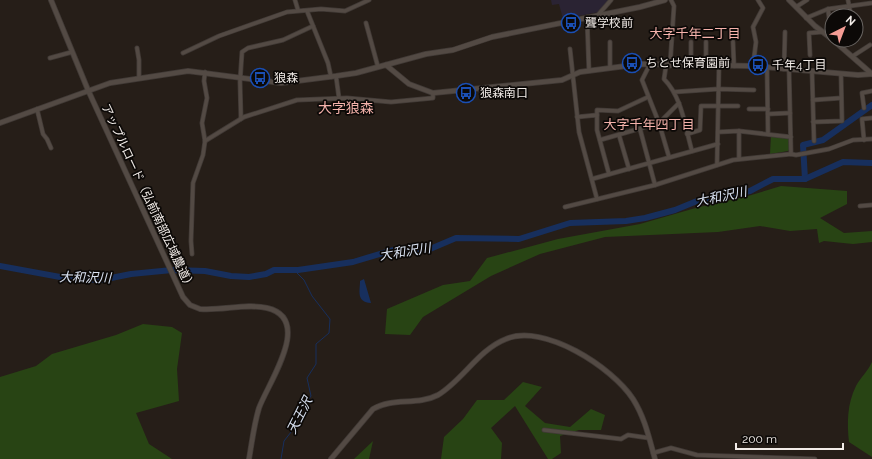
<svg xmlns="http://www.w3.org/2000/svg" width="872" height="459" font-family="Raleway,'Noto Sans JP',sans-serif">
  <rect width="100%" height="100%" fill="#261e18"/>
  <path fill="#2a2333" d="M551 0H610L599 12 563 19 559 4 552 5Z"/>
  <g fill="#284414">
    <path d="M771 135 787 138 790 139V149L788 151 770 154Z"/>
    <path d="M781 186 847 191V204L820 218 844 233 872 231V242L853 244 824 241 819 243 817 229 790 231 760 226 718 232 605 237 540 254 491 276 423 317 410 335 385 334 387 309 443 285 470 281 487 258 558 239 640 224 699 207 748 196Z"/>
    <path d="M143 324 172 327 182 333 177 369 179 401 136 413 149 444 172 459H0V377L36 366 52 354 116 335Z"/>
    <path d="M872 362V457L849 442C847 423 847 404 856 386 860 378 868 371 872 362Z"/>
    <path d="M523 382 542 387 525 406 545 423 570 427 591 409 605 415 601 430H579L560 436 561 453 552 459H548L515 406 491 428 502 443 501 459H441L444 437 463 419 477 400H504Z"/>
    <path d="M373 441 369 459H354Z"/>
  </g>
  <path fill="#172f5d" d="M364 279 371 303C356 302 360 291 360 281Z"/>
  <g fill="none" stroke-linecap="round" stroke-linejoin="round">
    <path stroke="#172f5d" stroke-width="1" d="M281 459 284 441 295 427 303 407 311 396 307 378 316 364V344L329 333 330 319 312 296 304 280 294 270"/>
    <g stroke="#172f5d" stroke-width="6">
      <path d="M805 179 803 145 823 140 872 105"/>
      <path d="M0 266 71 279 101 280 131 274 172 270 205 271 231 276 249 277 266 274 274 270H298L353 262 393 250 430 249 456 238 519 239 570 223 626 221 645 218 675 210 697 201 750 191 773 179H805L843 162 872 163"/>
    </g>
    <g stroke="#413a36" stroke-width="5">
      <g id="minor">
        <path d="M295 0 298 10"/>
        <path d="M848 0 851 16"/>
        <path d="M796 7 807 0"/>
        <path d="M828 9 830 25"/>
        <path d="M307 11 328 63 331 77"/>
        <path d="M598 15 611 0"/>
        <path d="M587 17 589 71"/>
        <path d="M806 18 828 9 872 3"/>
        <path d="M366 23 378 67"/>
        <path d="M856 34 860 32"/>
        <path d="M610 42V68"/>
        <path d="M691 42V66"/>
        <path d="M733 42 734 66"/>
        <path d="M839 44 847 40"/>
        <path d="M137 48 139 60V78"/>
        <path d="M570 49 579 132 597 199"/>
        <path d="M183 53 219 36 287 12 321 9 345 11 369 0"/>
        <path d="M810 55 809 33 822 32"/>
        <path d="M853 56 870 45"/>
        <path d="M50 58 72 52"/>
        <path d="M650 64 642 80 659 123 669 157"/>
        <path d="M666 66 664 79C682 97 685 127 692 151"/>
        <path d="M670 66 674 6 671 0"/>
        <path d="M706 66V42"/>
        <path d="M753 66 756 42 753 27 763 8 758 0"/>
        <path d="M767 67 768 134"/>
        <path d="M784 69 785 32"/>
        <path d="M789 69 791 154"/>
        <path d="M812 71 814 141"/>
        <path d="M336 76 339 98"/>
        <path d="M674 92 718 89 754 90"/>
        <path d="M813 100 841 98"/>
        <path d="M864 108 862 93 872 91"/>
        <path d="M37 109 43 134 47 139 51 148"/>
        <path d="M749 109H768"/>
        <path d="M768 114 790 113"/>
        <path d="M597 115V110L618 111 648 97"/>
        <path d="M577 117 597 115V130L609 174"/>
        <path d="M241 119 240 82 242 52 248 48 283 40 313 26"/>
        <path d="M813 122 842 121 841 74"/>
        <path d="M640 129 655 185"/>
        <path d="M718 132 739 131 791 137"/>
        <path d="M687 134 700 130 701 106H738"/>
        <path d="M619 135 629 169"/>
        <path d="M600 140 659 123 679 103"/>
        <path d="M864 140 862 119 872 118"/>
        <path d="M205 141 244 117 297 100 347 98 391 102 433 98V93"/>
        <path d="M739 159V131"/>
        <path d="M717 165 719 66"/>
        <path d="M592 179 718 144"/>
        <path d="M860 206 872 205"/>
        <path d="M565 207 655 185 733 160 791 154 796 155 829 149 853 140 872 139"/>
        <path d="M192 254 191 241 193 183 203 155 205 141 202 123 207 98 204 81 205 72"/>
        <path d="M544 430 621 439 628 435 649 438"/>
        <path d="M653 453 671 448 697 455 815 459"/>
      </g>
    </g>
    <g stroke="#413a36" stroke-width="6">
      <g id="tertiary">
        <path d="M51 0 88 90 183 297 190 305 200 309C222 311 246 303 267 308 314 319 268 383 259 408 254 424 252 442 249 459"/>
        <path d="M789 0 815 26 832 39"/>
        <path d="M833 40 872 74"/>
        <path d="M386 65 409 84 433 93 562 80 580 72 641 64 753 66 858 75 872 74"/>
        <path d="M0 123 110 83 188 71 281 83 336 76 356 73 426 54 453 50 492 37 640 7 665 0"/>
        <path d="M331 459 373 409C393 397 417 406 438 395 463 380 478 350 506 339 544 323 612 367 633 399 645 418 649 438 655 459"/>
      </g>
    </g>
    <use href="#minor" stroke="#534a44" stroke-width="3.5"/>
    <use href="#tertiary" stroke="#534a44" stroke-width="4.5"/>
  </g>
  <defs>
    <g id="bus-ring" transform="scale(1)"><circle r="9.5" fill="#0c0907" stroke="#1a4fb4" stroke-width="1.5"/><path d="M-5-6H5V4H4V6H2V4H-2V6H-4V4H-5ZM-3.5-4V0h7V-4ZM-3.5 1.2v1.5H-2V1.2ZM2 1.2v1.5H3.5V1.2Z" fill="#1a4fb4"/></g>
  </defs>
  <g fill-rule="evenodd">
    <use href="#bus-ring" x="571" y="23"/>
    <use href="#bus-ring" x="632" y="63"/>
    <use href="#bus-ring" x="758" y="65"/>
    <use href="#bus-ring" x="260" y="78"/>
    <use href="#bus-ring" x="466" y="93"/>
  </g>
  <g text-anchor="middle" stroke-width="3.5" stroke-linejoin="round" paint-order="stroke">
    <g font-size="12" fill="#f3ede9" stroke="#0c0907" text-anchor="start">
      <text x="585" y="27">聾学校前</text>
      <text x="646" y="67">ちとせ保育園前</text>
      <text x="772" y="69">千年4丁目</text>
      <text x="274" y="82">狼森</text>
      <text x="480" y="97">狼森南口</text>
    </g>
    <g font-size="12" fill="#f3ede9" stroke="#0c0907">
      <text transform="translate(148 197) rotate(65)" y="4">アップルロード（弘前南部広域農道）</text>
    </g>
    <g font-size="13" fill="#f5b2ab" stroke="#0c0907">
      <text x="695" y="38">大字千年二丁目</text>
      <text x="649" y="129">大字千年四丁目</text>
    </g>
    <g font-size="13" font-style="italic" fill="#d8e1f1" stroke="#0c0907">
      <text transform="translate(721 196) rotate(-12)" y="5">大和沢川</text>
      <text transform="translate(405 251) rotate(-9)" y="5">大和沢川</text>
      <text transform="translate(85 277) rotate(1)" y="5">大和沢川</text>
      <text transform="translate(299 415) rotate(-63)" y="5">天王沢</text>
    </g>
    <g font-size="14" fill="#f5b2ab" stroke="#0c0907">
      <text x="346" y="113">大字狼森</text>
    </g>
  </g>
  <g transform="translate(844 28) rotate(42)"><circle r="19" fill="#0c0907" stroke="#686461"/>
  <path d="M0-3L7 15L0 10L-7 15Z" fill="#f59c94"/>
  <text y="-6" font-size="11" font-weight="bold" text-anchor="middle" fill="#f3ede9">N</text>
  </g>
  <path d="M736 443v6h107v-6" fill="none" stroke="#f3ede9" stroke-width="2"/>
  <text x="742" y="443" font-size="12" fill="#f3ede9" stroke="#0c0907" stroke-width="3" paint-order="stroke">200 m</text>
</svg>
